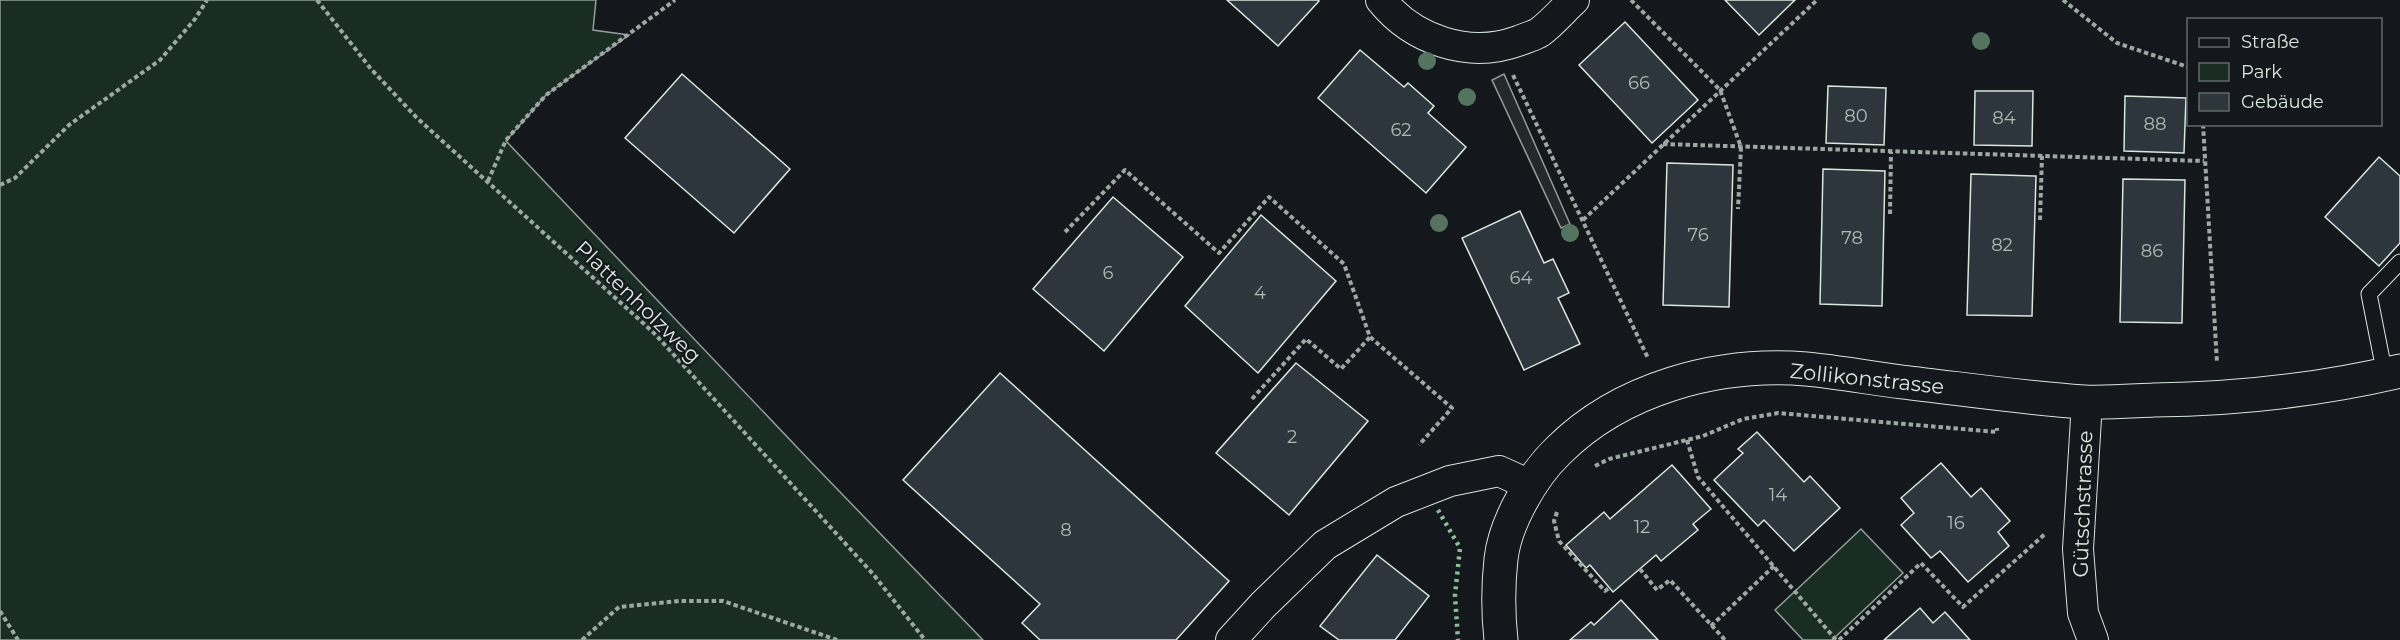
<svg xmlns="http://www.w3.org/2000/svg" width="2400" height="640" font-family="Montserrat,sans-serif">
  <rect width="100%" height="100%" fill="#14181c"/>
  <g fill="#1a2d24" stroke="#939e99" stroke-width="1.5">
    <path d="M0 0H596L593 30 629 35 546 95 506 141 812 463 983 640H0Z"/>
    <path d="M1861 529 1903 573 1832 640H1803L1775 610Z"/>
  </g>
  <path fill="#24282b" stroke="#939e99" stroke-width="1.5" d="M1504 74 1570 224 1561 228 1492 80Z"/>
  <g fill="#2c363c" stroke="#d8e6dc" stroke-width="1.5">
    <path d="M1227 0H1318L1319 1 1278 46Z"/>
    <path d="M1725 0H1795L1759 35Z"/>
    <path d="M1625 22 1698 100 1652 143 1579 65Z"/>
    <path d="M1360 50 1404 87 1408 83 1434 106 1428 113 1466 147 1426 193 1318 98Z"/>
    <path d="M682 74 790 169 734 233 625 138Z"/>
    <path d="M1828 86 1886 88 1884 145 1826 143Z"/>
    <path d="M1975 91H2033L2032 146 1974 145Z"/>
    <path d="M2125 96 2186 98 2184 153 2124 151Z"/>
    <path d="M2379 157 2400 176V243L2379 266 2325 217Z"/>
    <path d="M1667 163 1733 165 1729 307 1663 305Z"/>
    <path d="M1823 169 1885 171 1882 306 1820 304Z"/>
    <path d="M1971 174 2036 176 2032 316 1967 315Z"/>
    <path d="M2123 179 2185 180 2182 323 2120 322Z"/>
    <path d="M1113 197 1183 257 1104 351 1033 289Z"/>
    <path d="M1520 211 1544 263 1553 259 1569 293 1558 298 1580 344 1524 370 1462 238Z"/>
    <path d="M1261 215 1336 281 1258 373 1185 306Z"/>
    <path d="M1296 363 1368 421 1289 515 1216 453Z"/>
    <path d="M1000 373 1229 581 1176 640H1040L1022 623 1040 604 903 480Z"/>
    <path d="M1757 432 1804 482 1810 476 1840 508 1794 551 1764 520 1758 526 1714 480 1743 453 1738 449Z"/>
    <path d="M1941 463 1971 497 1981 488 2010 521 1998 532 2009 546 1968 582 1940 551 1931 558 1901 525 1914 513 1901 498Z"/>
    <path d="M1672 465 1711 509 1693 524 1698 530 1661 561 1656 555 1613 592 1590 565 1586 568 1566 545 1604 512 1610 519Z"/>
    <path d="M1377 555 1429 596 1395 640H1339L1320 626Z"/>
    <path d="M1621 600 1658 640H1570L1591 622 1594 625Z"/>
    <path d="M1920 608 1933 623 1945 612 1970 640H1884Z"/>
  </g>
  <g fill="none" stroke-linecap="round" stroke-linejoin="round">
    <g stroke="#d8e6dc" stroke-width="17">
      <path id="lane" d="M2385 375 2369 294 2400 262"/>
    </g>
    <g stroke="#d8e6dc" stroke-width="32">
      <g id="street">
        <path d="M1381 0C1413 40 1469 59 1518 41 1525 38 1534 36 1540 32 1552 23 1563 10 1574 0"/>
        <path d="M2087 402 2078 549 2083 613 2093 640"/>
        <path d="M1231 640 1263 605 1325 545 1396 502 1450 481 1499 471 1530 485"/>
      </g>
    </g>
    <g stroke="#d8e6dc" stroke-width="35">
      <path id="secondary" d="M1501 640C1498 613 1498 586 1501 559 1505 523 1532 476 1558 451 1621 388 1718 362 1806 369 1838 372 1870 378 1902 382 1963 389 2023 398 2084 402 2107 403 2131 401 2154 400 2237 399 2319 390 2400 371"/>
    </g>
    <g stroke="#9da8a2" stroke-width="4" stroke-dasharray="4.5 3" stroke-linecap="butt">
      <path d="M317 0 371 69 417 118 654 333 873 574 925 640"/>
      <path d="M1631 0 1720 90 1741 147 1738 209"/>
      <path d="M2063 0 2117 43 2188 67"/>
      <path d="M1513 75 1648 358"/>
      <path d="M2203 124 2217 363"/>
      <path d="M1663 144 2204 161"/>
      <path d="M488 181 506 140 546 95 675 0"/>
      <path d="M0 185 15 178 69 125 160 60 195 19 207 0"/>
      <path d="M1890 214 1891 152"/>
      <path d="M1583 220 1817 0"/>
      <path d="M2040 220 2042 156"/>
      <path d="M1065 232 1125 170 1219 253 1269 197 1344 264 1370 337 1452 408 1419 445"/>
      <path d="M1252 399 1306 339 1341 369 1370 337"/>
      <path d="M1687 440 1698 477 1836 640"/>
      <path d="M1595 466 1609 459 1703 436 1743 419 1778 413 1997 432V428"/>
      <path d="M1557 512 1554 521 1559 541 1605 591 1609 588"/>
      <path d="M1640 569 1657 590 1670 580 1725 640"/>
      <path d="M0 611 18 640"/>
      <path d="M1711 626 1774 566"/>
      <path d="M582 640 619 607 679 601H723L837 640"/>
      <path d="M1839 640 1921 563 1963 607 2046 533"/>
    </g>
    <use href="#lane" stroke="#14181c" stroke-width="15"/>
    <use href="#street" stroke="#14181c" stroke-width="30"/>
    <use href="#secondary" stroke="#14181c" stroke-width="33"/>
    <path stroke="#8ac095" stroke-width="4.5" stroke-dasharray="3 4.5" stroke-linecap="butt" d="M1438 510 1460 548 1455 595 1458 640"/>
  </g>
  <g fill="#55745f">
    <circle cx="1981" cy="41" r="9"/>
    <circle cx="1427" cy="61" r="9"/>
    <circle cx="1467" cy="97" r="9"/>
    <circle cx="1439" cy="223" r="9"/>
    <circle cx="1570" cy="233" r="9"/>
  </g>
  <g text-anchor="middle" stroke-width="4.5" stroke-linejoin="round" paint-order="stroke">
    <g font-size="18" fill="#adbab4">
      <text x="1639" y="89">66</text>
      <text x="1856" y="122">80</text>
      <text x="2004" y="124">84</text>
      <text x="2155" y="130">88</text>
      <text x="1401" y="136">62</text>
      <text x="1698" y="241">76</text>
      <text x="1852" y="244">78</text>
      <text x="2002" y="251">82</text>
      <text x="2152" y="257">86</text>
      <text x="1108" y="279">6</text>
      <text x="1521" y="284">64</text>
      <text x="1260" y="299">4</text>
      <text x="1292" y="443">2</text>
      <text x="1778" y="501">14</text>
      <text x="1956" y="529">16</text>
      <text x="1642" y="533">12</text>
      <text x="1066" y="536">8</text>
    </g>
    <g font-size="21" fill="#d8e6dc" stroke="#14181c">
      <text transform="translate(638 302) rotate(44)" y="7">Plattenholzweg</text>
      <text transform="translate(1867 379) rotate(6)" y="7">Zollikonstrasse</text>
      <text transform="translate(2083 504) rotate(-88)" y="7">Gütschstrasse</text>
    </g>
  </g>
  <rect x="2187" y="18" width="195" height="108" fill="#14181c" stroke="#626a69" stroke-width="1.5"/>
  <rect x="2199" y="38" width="30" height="9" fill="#14181c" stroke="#626a69" stroke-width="1.5"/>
  <text x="2241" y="48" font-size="18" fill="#d8e6dc">Straße</text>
  <rect x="2199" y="63" width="30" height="18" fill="#1a2d24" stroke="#626a69" stroke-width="1.5"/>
  <text x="2241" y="78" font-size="18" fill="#d8e6dc">Park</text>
  <rect x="2199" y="93" width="30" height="18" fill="#2c363c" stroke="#626a69" stroke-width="1.5"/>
  <text x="2241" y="108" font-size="18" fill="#d8e6dc">Gebäude</text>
</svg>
